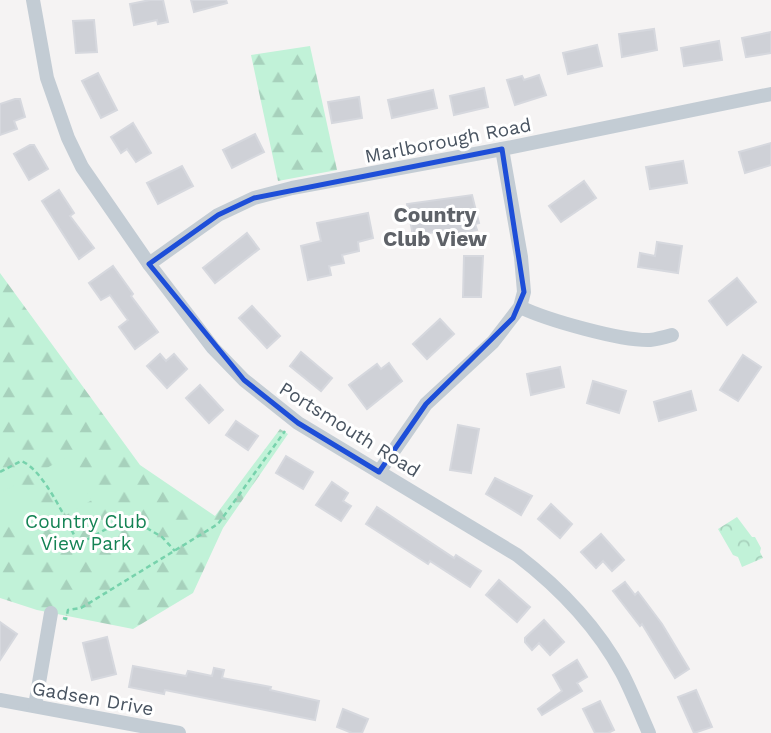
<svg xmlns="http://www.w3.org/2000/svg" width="771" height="733" font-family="'Work Sans',sans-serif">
  <defs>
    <pattern id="forest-firs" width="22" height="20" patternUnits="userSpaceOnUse" patternTransform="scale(1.75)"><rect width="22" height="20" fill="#c1f2d8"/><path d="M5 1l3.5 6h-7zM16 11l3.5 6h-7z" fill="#a7d1bc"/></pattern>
    <pattern id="park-crowns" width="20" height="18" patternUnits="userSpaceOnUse" patternTransform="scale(1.75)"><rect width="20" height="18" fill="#c1f2d8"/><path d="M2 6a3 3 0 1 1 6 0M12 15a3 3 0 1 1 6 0" fill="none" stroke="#a7d1bc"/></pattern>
  </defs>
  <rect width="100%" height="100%" fill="#f5f3f3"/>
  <g fill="url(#forest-firs)">
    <path d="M310 46 337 170 278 181 251 55Z"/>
    <path d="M0 273 140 465 215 516 280 429 288 434 223 528 193 593 133 629 37 610 0 598Z"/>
  </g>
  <path fill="url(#park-crowns)" d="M737 517 752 537H755L761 548 760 552 763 558 742 567 738 557 733 555 718 529Z"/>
  <g fill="#c1f2d8">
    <path d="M66 457 92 500 66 515 40 472Z"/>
    <path d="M17 484 41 525 21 537 0 500V493Z"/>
  </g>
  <g fill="#cfd1d7" stroke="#d6d8de" stroke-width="2">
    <path d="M150 0H163L168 22 158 24 157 20 134 25 130 4Z"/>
    <path d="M191 0H226L227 3 194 12Z"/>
    <path d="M94 20 97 52 76 53 73 21Z"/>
    <path d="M654 29 657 50 622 57 619 34Z"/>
    <path d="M771 32V53L746 57 742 38Z"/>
    <path d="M719 41 722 60 684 66 681 48Z"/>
    <path d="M597 45 602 66 568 74 563 53Z"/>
    <path d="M98 73 117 110 101 118 82 81Z"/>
    <path d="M539 75 546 95 515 105 507 80 522 76 524 80Z"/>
    <path d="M484 88 488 107 454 115 450 96Z"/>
    <path d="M433 90 437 108 392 118 388 100Z"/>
    <path d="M359 97 362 118 332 123 328 102Z"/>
    <path d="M15 99H20L25 117 14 121 17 129 0 135V104Z"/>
    <path d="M133 123 151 153 136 162 127 149 121 153 111 137Z"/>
    <path d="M255 134 264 152 232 168 223 150Z"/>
    <path d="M771 143V165L745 173 739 152Z"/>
    <path d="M30 145H34L48 169 29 180 14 154Z"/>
    <path d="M683 161 687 183 650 189 646 167Z"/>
    <path d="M182 166 193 186 158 204 147 183Z"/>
    <path d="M584 181 596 198 561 222 549 206Z"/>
    <path d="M59 190 74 213 70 216 94 248 79 259 42 201Z"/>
    <path d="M472 195 479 223 475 224 477 230 446 236 445 230 413 236 407 204Z"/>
    <path d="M368 213 373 238 358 242 359 251 342 255 344 263 329 266 331 275 308 280 301 246 321 241 317 223Z"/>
    <path d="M247 233 259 249 215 283 203 268Z"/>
    <path d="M657 242 682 246 678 273 638 267 640 253 655 256Z"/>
    <path d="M464 256H483L481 297H463Z"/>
    <path d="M113 266 133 294 131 296 158 332 135 349 119 327 128 320 110 295 101 300 89 283Z"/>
    <path d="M737 278 756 302 727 325 709 301Z"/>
    <path d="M252 306 280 336 267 348 239 318Z"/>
    <path d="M440 319 454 334 427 359 413 344Z"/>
    <path d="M301 352 332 378 321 391 290 366Z"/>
    <path d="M160 354 166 361 174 354 187 369 167 388 147 366Z"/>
    <path d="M743 355 761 367 738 401 720 390Z"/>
    <path d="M389 363 402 381 367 409 349 385 377 364 381 369Z"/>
    <path d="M560 367 564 387 531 395 527 374Z"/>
    <path d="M593 381 626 391 619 413 587 403Z"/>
    <path d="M200 385 223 410 209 423 186 398Z"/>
    <path d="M691 391 696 410 659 421 654 402Z"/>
    <path d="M236 421 258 436 248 450 226 435Z"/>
    <path d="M458 425 479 429 471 473 450 470Z"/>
    <path d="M286 456 313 472 303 489 276 473Z"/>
    <path d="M495 478 532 496 521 515 486 494Z"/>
    <path d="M332 482 348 493 343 501 351 506 341 521 316 505Z"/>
    <path d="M551 504 572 524 560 538 538 519Z"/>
    <path d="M377 507 454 558 456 555 481 571 470 587 430 561 428 564 366 524Z"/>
    <path d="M601 534 624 560 612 571 603 561 596 568 581 552Z"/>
    <path d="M499 580 530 607 517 622 486 595Z"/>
    <path d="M625 582 635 595 638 592 662 624 689 669 675 678 642 624 640 626 613 591Z"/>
    <path d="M544 620 564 642 550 655 539 643 532 650 525 642V638Z"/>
    <path d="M0 622 17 634 0 660Z"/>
    <path d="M107 637 116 674 92 680 83 643Z"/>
    <path d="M577 660 587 677 577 683 582 691 542 715 538 709 562 691 553 675Z"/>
    <path d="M133 666 186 676 188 671 212 676 214 668 224 670 222 678 271 687 270 690 319 701 315 720 165 690 164 694 129 687Z"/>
    <path d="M696 690 712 727 694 733 678 697Z"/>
    <path d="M600 701 614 730 608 733H595L583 709Z"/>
    <path d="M343 709 368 719 362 733H352L337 727Z"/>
  </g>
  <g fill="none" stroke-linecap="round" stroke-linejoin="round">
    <g stroke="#77d2ac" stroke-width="2.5" stroke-dasharray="5 3.5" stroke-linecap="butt">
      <path d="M0 472 21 461C44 469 67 523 79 544L128 517 162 537 175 551"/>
      <path d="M63 618 66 619 68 610 81 608 218 524 285 431"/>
    </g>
    <g stroke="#c3ccd4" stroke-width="14">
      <path d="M33 0 47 78 68 138 82 167 149 264 213 348 244 380 298 423 517 555C560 588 596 625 622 673 632 692 640 713 649 733"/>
      <path d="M149 264 218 215 254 198 292 188 502 149 771 94"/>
      <path d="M520 307C547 320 621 341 650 340 658 339 665 337 672 335"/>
      <path d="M379 472 426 404 493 342 520 307 524 292 521 257 502 149"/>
      <path d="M0 700 179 733"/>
      <path d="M35 706 51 613"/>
    </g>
  </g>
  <path fill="none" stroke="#1d4ed8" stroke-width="5" stroke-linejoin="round" d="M502 149 524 292 513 318 426 404 379 472 298 423 244 380 149 264 218 215 254 198Z"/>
  <g text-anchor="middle" stroke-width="6" stroke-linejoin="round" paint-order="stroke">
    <g font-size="19" fill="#495461" stroke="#fff">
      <text transform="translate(448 140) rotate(-11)" y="7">Marlborough Road</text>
      <text transform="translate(350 429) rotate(32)" y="7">Portsmouth Road</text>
      <text transform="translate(93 698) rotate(10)" y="7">Gadsen Drive</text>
    </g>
    <g font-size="19" fill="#148354" stroke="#fff">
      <text x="86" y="528">Country Club<tspan x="86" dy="22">View Park</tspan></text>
    </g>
    <g font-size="21" font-weight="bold" fill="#5e6268" stroke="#fff">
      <text x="435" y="222">Country<tspan x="435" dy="24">Club View</tspan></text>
    </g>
  </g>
</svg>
